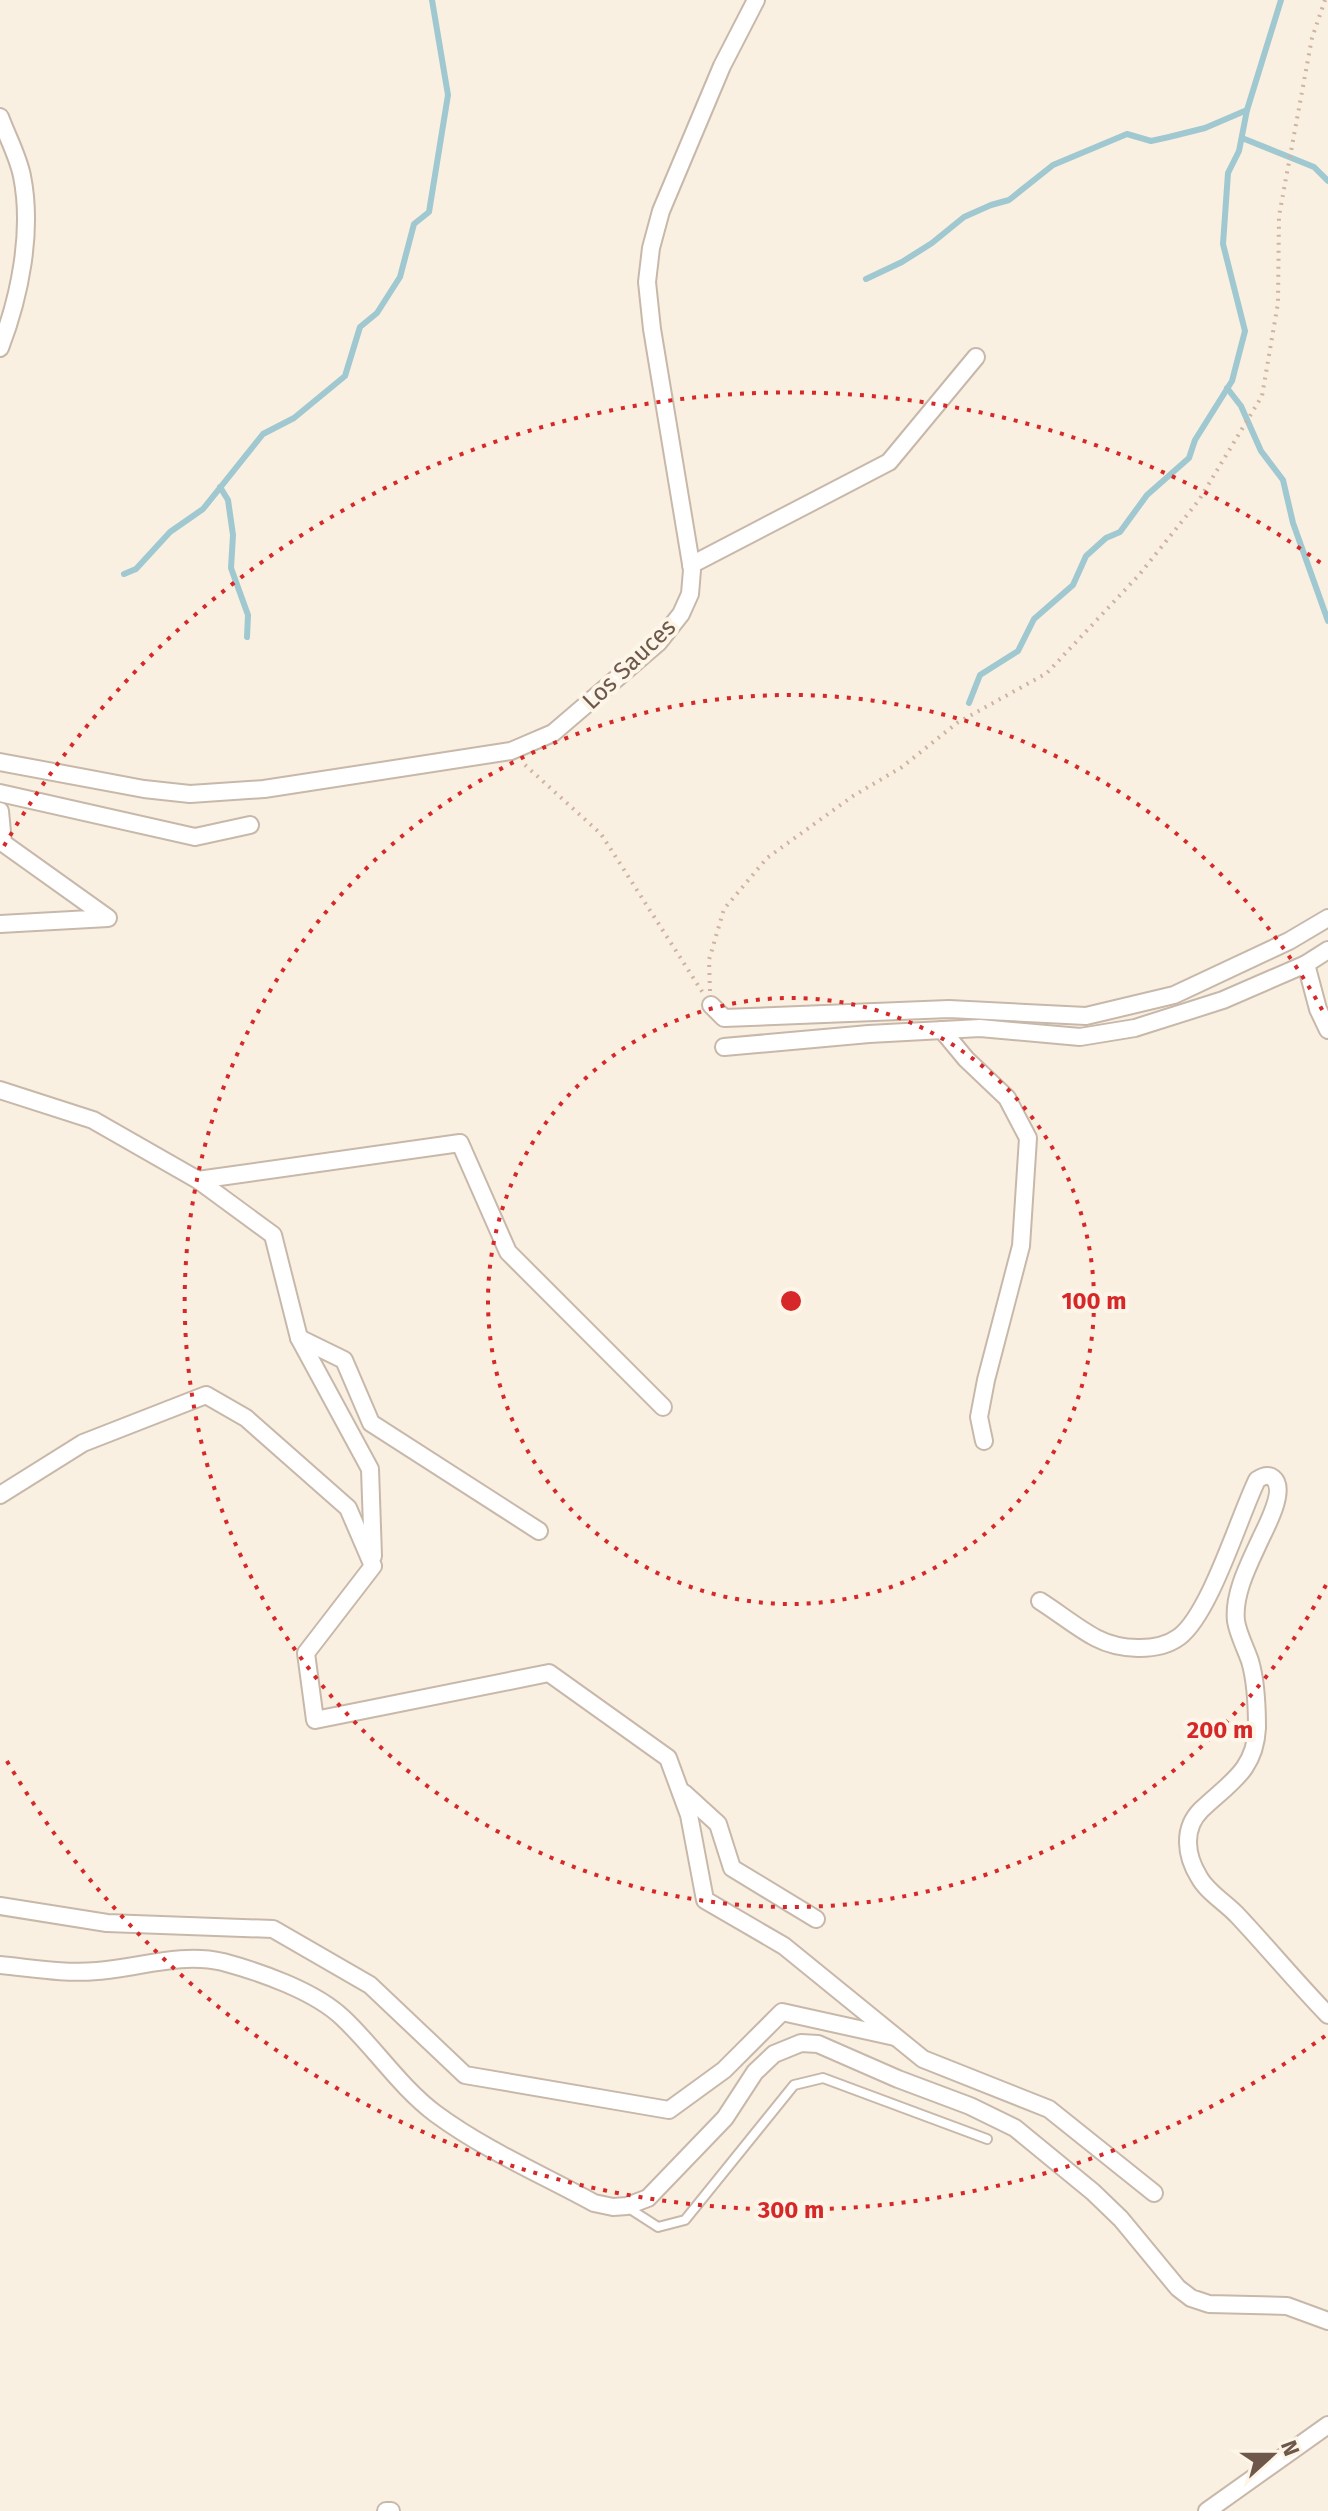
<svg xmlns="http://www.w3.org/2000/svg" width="1328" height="2511" font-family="'Fira Sans',sans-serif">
  <rect width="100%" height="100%" fill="#f9f0e2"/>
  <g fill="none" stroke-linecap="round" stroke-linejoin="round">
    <g stroke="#a0c8d0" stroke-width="6">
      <path d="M1242 138 1314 167 1328 181"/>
      <path d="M866 279 902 262 932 243 964 217 991 205 1009 200 1053 165 1127 134 1151 141 1169 137 1205 128 1247 110"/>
      <path d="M1227 388 1241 406 1261 451 1283 480 1293 523 1328 621"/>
      <path d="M220 487 228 500 233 535 231 568 248 615 247 637"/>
      <path d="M124 574 136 569 170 532 203 509 263 434 294 418 345 376 360 327 377 313 400 277 414 224 429 212 448 95 432 0"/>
      <path d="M969 703 980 675 1018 651 1034 619 1073 585 1086 556 1106 538 1120 532 1147 495 1189 458 1195 440 1232 381 1245 331 1223 244 1228 173 1239 151 1247 110 1281 0"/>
    </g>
    <g stroke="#c8b8aa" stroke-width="12">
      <path id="lane" d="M627 2207 658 2227 685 2220 794 2085 823 2078 987 2139"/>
    </g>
    <g stroke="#c8b8aa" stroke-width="20">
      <g id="street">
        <path d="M0 117C7 136 18 156 22 176 33 231 20 296 0 348"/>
        <path d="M691 565 889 462 976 357"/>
        <path d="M0 762 144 789 190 794 264 789 511 751 553 733 658 643 681 614 690 594 692 570 652 329 647 282 651 248 661 211 722 66 756 0"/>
        <path d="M0 793 195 837 250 825"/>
        <path d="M0 811 3 843 108 918 0 924"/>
        <path d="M1306 964 1318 1009 1328 1030"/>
        <path d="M711 1005 724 1018 949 1009 1086 1016 1174 995 1289 941 1328 918"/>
        <path d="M942 1030 966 1059 1007 1098 1028 1138 1021 1246 986 1380 979 1417 984 1441"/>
        <path d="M724 1047 869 1034 980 1028 1080 1037 1135 1028 1223 1000 1306 964 1328 950"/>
        <path d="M0 1090 93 1120 198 1180 273 1235 299 1338 370 1469 373 1556"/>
        <path d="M198 1180 460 1143 508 1252 663 1407"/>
        <path d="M299 1338 344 1360 371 1423 539 1531"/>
        <path d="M0 1495 83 1443 206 1395 246 1418 348 1508 373 1566 306 1653 315 1720 549 1673 668 1758 689 1815 705 1900 784 1946 923 2059 1049 2109 1154 2193"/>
        <path d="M1040 1601C1059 1613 1077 1628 1096 1638 1119 1650 1157 1653 1179 1637 1210 1614 1239 1517 1257 1480 1263 1476 1268 1474 1273 1478 1287 1489 1266 1527 1260 1540 1249 1564 1233 1594 1236 1621 1238 1634 1246 1649 1250 1661 1256 1681 1257 1708 1257 1728 1255 1771 1229 1783 1201 1810 1182 1829 1186 1856 1199 1877 1207 1892 1226 1903 1238 1916 1268 1948 1297 1983 1328 2015"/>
        <path d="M684 1793 718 1824 732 1868 816 1919"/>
        <path d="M0 1906 107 1923 273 1929 370 1985 465 2075 669 2110 724 2070 782 2012 895 2037"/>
        <path d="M0 1965C32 1968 64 1974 97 1971 139 1968 180 1952 223 1962 260 1972 315 1991 343 2018 375 2048 400 2087 436 2114 485 2150 541 2174 594 2203L613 2207 627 2206 648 2198 725 2118 755 2072 774 2054 801 2043 818 2044 898 2079 970 2106 1015 2128 1093 2192 1121 2219 1178 2288 1191 2298 1209 2304 1287 2306 1328 2321"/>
        <path d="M386 2511H391"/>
        <path d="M1207 2511 1328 2425"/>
      </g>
    </g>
    <g stroke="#cfb3a0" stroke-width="4" stroke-dasharray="2 6" stroke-linecap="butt">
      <path d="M525 765 601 834 703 993"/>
      <path d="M710 991 709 960 724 909 767 858 853 796 902 767 957 723 1047 673 1139 575 1199 500 1262 396 1278 303 1279 216 1312 38 1325 0"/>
    </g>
    <use href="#lane" stroke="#fff" stroke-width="8"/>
    <use href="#street" stroke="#fff" stroke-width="16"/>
  </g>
  <g fill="none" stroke="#d62828" stroke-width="4" stroke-dasharray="4 8">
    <circle cx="791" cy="1301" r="303"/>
    <path d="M1326 1585A606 606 0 1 1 1326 1017"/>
    <path d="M1325 2036A909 909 0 0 1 4 1756M4 846A909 909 0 0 1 1325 566"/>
  </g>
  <g text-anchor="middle" stroke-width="8" stroke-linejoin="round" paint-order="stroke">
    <g font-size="24" fill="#6d584b" stroke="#fdf5e7">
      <text transform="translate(629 664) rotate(-44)" y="8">Los Sauces</text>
    </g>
  </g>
  <circle cx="791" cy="1301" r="12" fill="#d62828" stroke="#fdf5e7" stroke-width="4"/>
  <g font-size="24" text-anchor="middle" font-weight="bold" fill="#d62828" stroke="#fdf5e7" stroke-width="8" stroke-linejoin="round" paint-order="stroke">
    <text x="1094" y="1309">100 m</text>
    <text x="1220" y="1738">200 m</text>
    <text x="791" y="2218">300 m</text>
  </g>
  <g transform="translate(1272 2455) rotate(69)" stroke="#fdf5e7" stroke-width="6" paint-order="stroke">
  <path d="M0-6L14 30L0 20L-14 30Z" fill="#6d584b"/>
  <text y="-12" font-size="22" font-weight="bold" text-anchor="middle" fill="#6d584b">N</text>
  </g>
</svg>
